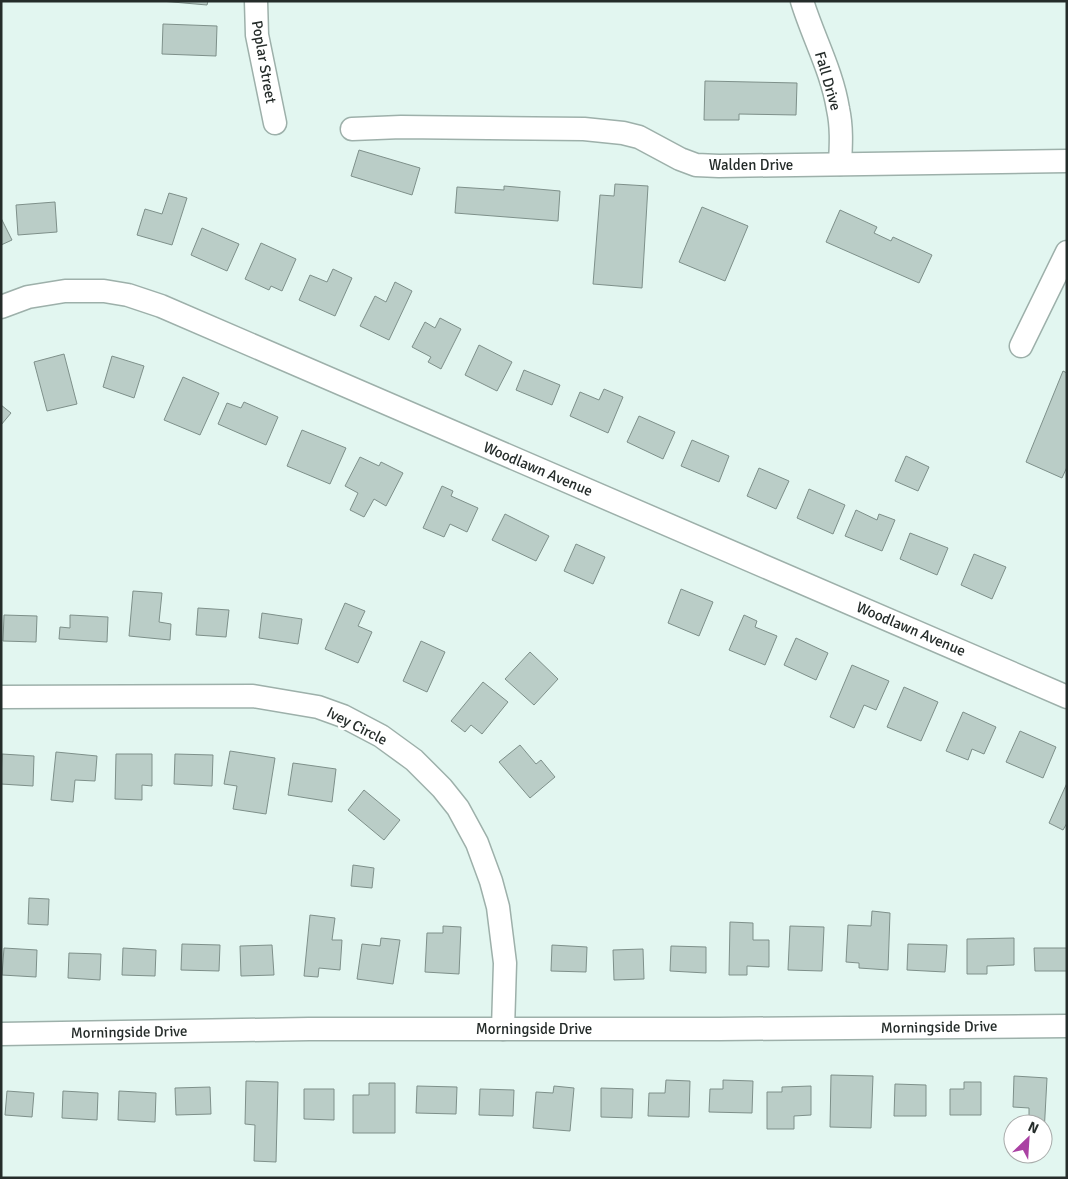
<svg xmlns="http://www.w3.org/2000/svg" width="1068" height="1179" font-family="Signika,sans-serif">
  <rect width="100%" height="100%" fill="#e2f6f0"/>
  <g fill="#bacdc7" stroke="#7e908a">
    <path d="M161 1H208L207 5Z"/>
    <path d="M163 24 217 26 216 56 162 54Z"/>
    <path d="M705 81 797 83 796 115 739 114V120H704Z"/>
    <path d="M359 150 420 168 412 195 351 176Z"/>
    <path d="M615 184 648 186 642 288 593 284 600 195 614 196Z"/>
    <path d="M504 186 560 191 558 221 455 213 457 187 504 190Z"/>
    <path d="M169 193 187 198 172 245 137 235 145 209 162 214Z"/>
    <path d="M55 202 57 232 18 235 16 205Z"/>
    <path d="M702 207 748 226 725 281 679 262Z"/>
    <path d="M840 210 877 227 874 233 891 241 893 237 932 255 919 283 826 242Z"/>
    <path d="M1 218 12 240 1 245Z"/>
    <path d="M202 228 239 244 227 271 191 255Z"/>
    <path d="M261 243 296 259 282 291 271 286 269 290 245 279Z"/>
    <path d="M333 269 352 278 335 316 299 300 310 275 327 282Z"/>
    <path d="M395 282 412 291 389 340 360 326 375 296 386 302Z"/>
    <path d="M440 318 461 329 441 369 428 362 431 357 412 347 425 322 435 328Z"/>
    <path d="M479 345 512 362 497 391 465 375Z"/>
    <path d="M64 354 77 404 47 411 34 362Z"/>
    <path d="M112 356 144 366 134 398 103 387Z"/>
    <path d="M524 370 560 385 552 405 516 390Z"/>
    <path d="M1063 371 1067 373V467L1062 478 1026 462Z"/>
    <path d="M183 377 219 393 200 435 164 420Z"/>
    <path d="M604 389 623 397 608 433 570 416 580 392 599 400Z"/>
    <path d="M244 402 278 417 266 445 218 424 227 403 241 408Z"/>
    <path d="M1 405 11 413 1 425Z"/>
    <path d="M639 416 675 432 663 459 627 442Z"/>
    <path d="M302 430 346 448 330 484 287 466Z"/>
    <path d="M692 440 729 456 719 482 681 466Z"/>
    <path d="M906 456 929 467 918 491 895 481Z"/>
    <path d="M360 457 379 466 381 462 403 473 386 506 374 499 364 517 350 510 358 493 345 486Z"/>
    <path d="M759 468 789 481 776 509 747 496Z"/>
    <path d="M442 486 453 491 451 496 478 508 467 532 450 524 444 537 423 528Z"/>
    <path d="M809 489 845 505 833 534 797 518Z"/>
    <path d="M856 510 877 520 879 514 895 520 882 551 845 536Z"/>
    <path d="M505 514 549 536 536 561 492 540Z"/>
    <path d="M910 533 948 548 937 575 900 559Z"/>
    <path d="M576 544 605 557 593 584 564 571Z"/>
    <path d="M974 554 1006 567 992 599 961 585Z"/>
    <path d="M681 589 713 602 699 636 668 623Z"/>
    <path d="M133 591 162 593 159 622 171 624 170 640 129 636Z"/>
    <path d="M345 603 365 611 358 626 372 632 358 663 325 649Z"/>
    <path d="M198 608 229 610 226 637 196 635Z"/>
    <path d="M262 613 302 619 298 644 259 638Z"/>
    <path d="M4 615 37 616 36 642 3 641Z"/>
    <path d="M70 615 108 617 107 642 59 639 60 627 70 628Z"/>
    <path d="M744 615 757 621 755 627 777 636 765 665 729 650Z"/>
    <path d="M796 638 828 653 816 680 784 665Z"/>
    <path d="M421 641 445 652 427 692 403 681Z"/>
    <path d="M530 652 558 679 534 705 505 679Z"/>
    <path d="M852 665 889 681 876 710 864 705 854 728 830 717Z"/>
    <path d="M483 682 508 702 482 734 471 725 465 732 451 721Z"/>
    <path d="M904 687 938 702 921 741 887 727Z"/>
    <path d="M963 712 996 727 984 754 972 749 968 760 946 751Z"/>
    <path d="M1020 731 1056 747 1043 778 1006 762Z"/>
    <path d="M520 745 536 764 541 760 555 777 530 798 499 762Z"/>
    <path d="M230 751 275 758 266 814 233 809 237 786 224 784Z"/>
    <path d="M56 752 97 756 95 781 75 780 73 802 51 800Z"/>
    <path d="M2 754 34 756 33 786 1 784Z"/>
    <path d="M116 754H152V786L142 785V800L115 799Z"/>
    <path d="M175 754 213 755 212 786 174 784Z"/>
    <path d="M293 763 336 769 332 802 288 795Z"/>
    <path d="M1067 783V823L1063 830 1049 823Z"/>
    <path d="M364 790 400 820 384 840 348 810Z"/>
    <path d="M353 865 374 868 372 888 351 886Z"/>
    <path d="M29 898 49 899 48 925 28 924Z"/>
    <path d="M872 911 890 913 888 970 859 968V963L846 962 848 925 871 926Z"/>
    <path d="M310 915 335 918 332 940H342L340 970 319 968 318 977 304 976Z"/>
    <path d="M730 922 753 923V940H769V967L747 966V975H729Z"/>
    <path d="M443 926 461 927 459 974 425 972 427 933H443Z"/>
    <path d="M790 926 824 927 822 971 788 970Z"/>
    <path d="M381 938 400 940 393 984 357 979 362 944 380 946Z"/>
    <path d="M1014 938V965L987 966V974H967V939Z"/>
    <path d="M182 944 220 945 219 971 181 970Z"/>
    <path d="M908 944 947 945 945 972 907 970Z"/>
    <path d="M272 945 274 975 241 976 240 946Z"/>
    <path d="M552 945 587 947 586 972 551 971Z"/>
    <path d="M671 946 706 947V973L670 971Z"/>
    <path d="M4 948 37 950 36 977 2 975Z"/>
    <path d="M123 948 156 950 155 976 122 975Z"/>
    <path d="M1034 948H1067V971H1035Z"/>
    <path d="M643 949 644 979 614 980 613 950Z"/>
    <path d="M69 953 101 954 100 980 68 978Z"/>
    <path d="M831 1075 873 1076 871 1128 830 1127Z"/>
    <path d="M1014 1076 1047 1078 1044 1134H1043V1124H1029V1108L1013 1107Z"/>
    <path d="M666 1080 690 1081 689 1117 648 1116 649 1093H665Z"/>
    <path d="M723 1080 753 1081 752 1113 709 1112 710 1089H723Z"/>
    <path d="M246 1081 278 1082 276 1162 254 1161 255 1125 245 1124Z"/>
    <path d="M964 1082H981V1115H950V1089H964Z"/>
    <path d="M369 1083H395V1133H353V1095H369Z"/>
    <path d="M895 1084 926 1085V1116H894Z"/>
    <path d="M417 1086 457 1087 456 1114 416 1113Z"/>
    <path d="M554 1086 574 1088 570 1131 533 1128 536 1092 553 1093Z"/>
    <path d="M811 1086V1115L794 1116V1129H767V1092H782V1087Z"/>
    <path d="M210 1087 211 1114 176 1115 175 1088Z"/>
    <path d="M601 1088 633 1089 632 1118 601 1117Z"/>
    <path d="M304 1089H334V1120L304 1119Z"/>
    <path d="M480 1089 514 1090 513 1116 479 1115Z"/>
    <path d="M7 1091 34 1093 32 1117 5 1115Z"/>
    <path d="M63 1091 98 1093 97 1120 62 1118Z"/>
    <path d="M119 1091 156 1093 155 1122 118 1120Z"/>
  </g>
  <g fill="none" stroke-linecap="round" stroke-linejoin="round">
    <g stroke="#9db0aa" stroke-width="25">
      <g id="street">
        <path d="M256 1 257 35 275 123"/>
        <path d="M802 1C813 37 832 71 838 109 842 127 841 145 840 164"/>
        <path d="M352 129 401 127 584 129 623 133 639 137 680 159 696 165 719 166 1067 161"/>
        <path d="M1 307 28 297 65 291H104L128 295 161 306 1067 697"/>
        <path d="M1021 346 1067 252"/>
        <path d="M1 697 253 696 318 707 343 716 381 736 414 760 442 788 458 808 477 843 491 881 498 907 505 963 503 1029"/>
        <path d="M1 1034 309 1029H719L1067 1026"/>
      </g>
    </g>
    <use href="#street" stroke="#fff" stroke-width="22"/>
  </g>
  <g text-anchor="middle" stroke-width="5" stroke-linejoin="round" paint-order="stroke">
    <g font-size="15" fill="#252c2a" stroke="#fff">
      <text transform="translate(264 62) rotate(80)" y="5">Poplar Street</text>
      <text transform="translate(828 81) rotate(74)" y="5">Fall Drive</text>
      <text x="751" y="170">Walden Drive</text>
      <text transform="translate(538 469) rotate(23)" y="5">Woodlawn Avenue</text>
      <text transform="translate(911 629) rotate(23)" y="5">Woodlawn Avenue</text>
      <text transform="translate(357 726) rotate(27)" y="5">Ivey Circle</text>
      <text transform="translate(939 1027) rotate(-1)" y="5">Morningside Drive</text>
      <text x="534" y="1034">Morningside Drive</text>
      <text transform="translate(129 1032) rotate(-1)" y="5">Morningside Drive</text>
    </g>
  </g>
  <rect width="1068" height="1179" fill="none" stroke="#252c2a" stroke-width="5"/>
  <g transform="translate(1028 1139) rotate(25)"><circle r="24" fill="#ffffff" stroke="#a8abaa"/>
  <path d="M0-4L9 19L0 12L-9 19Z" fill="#aa41a3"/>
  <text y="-8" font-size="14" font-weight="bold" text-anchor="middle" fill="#252c2a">N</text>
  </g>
</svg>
